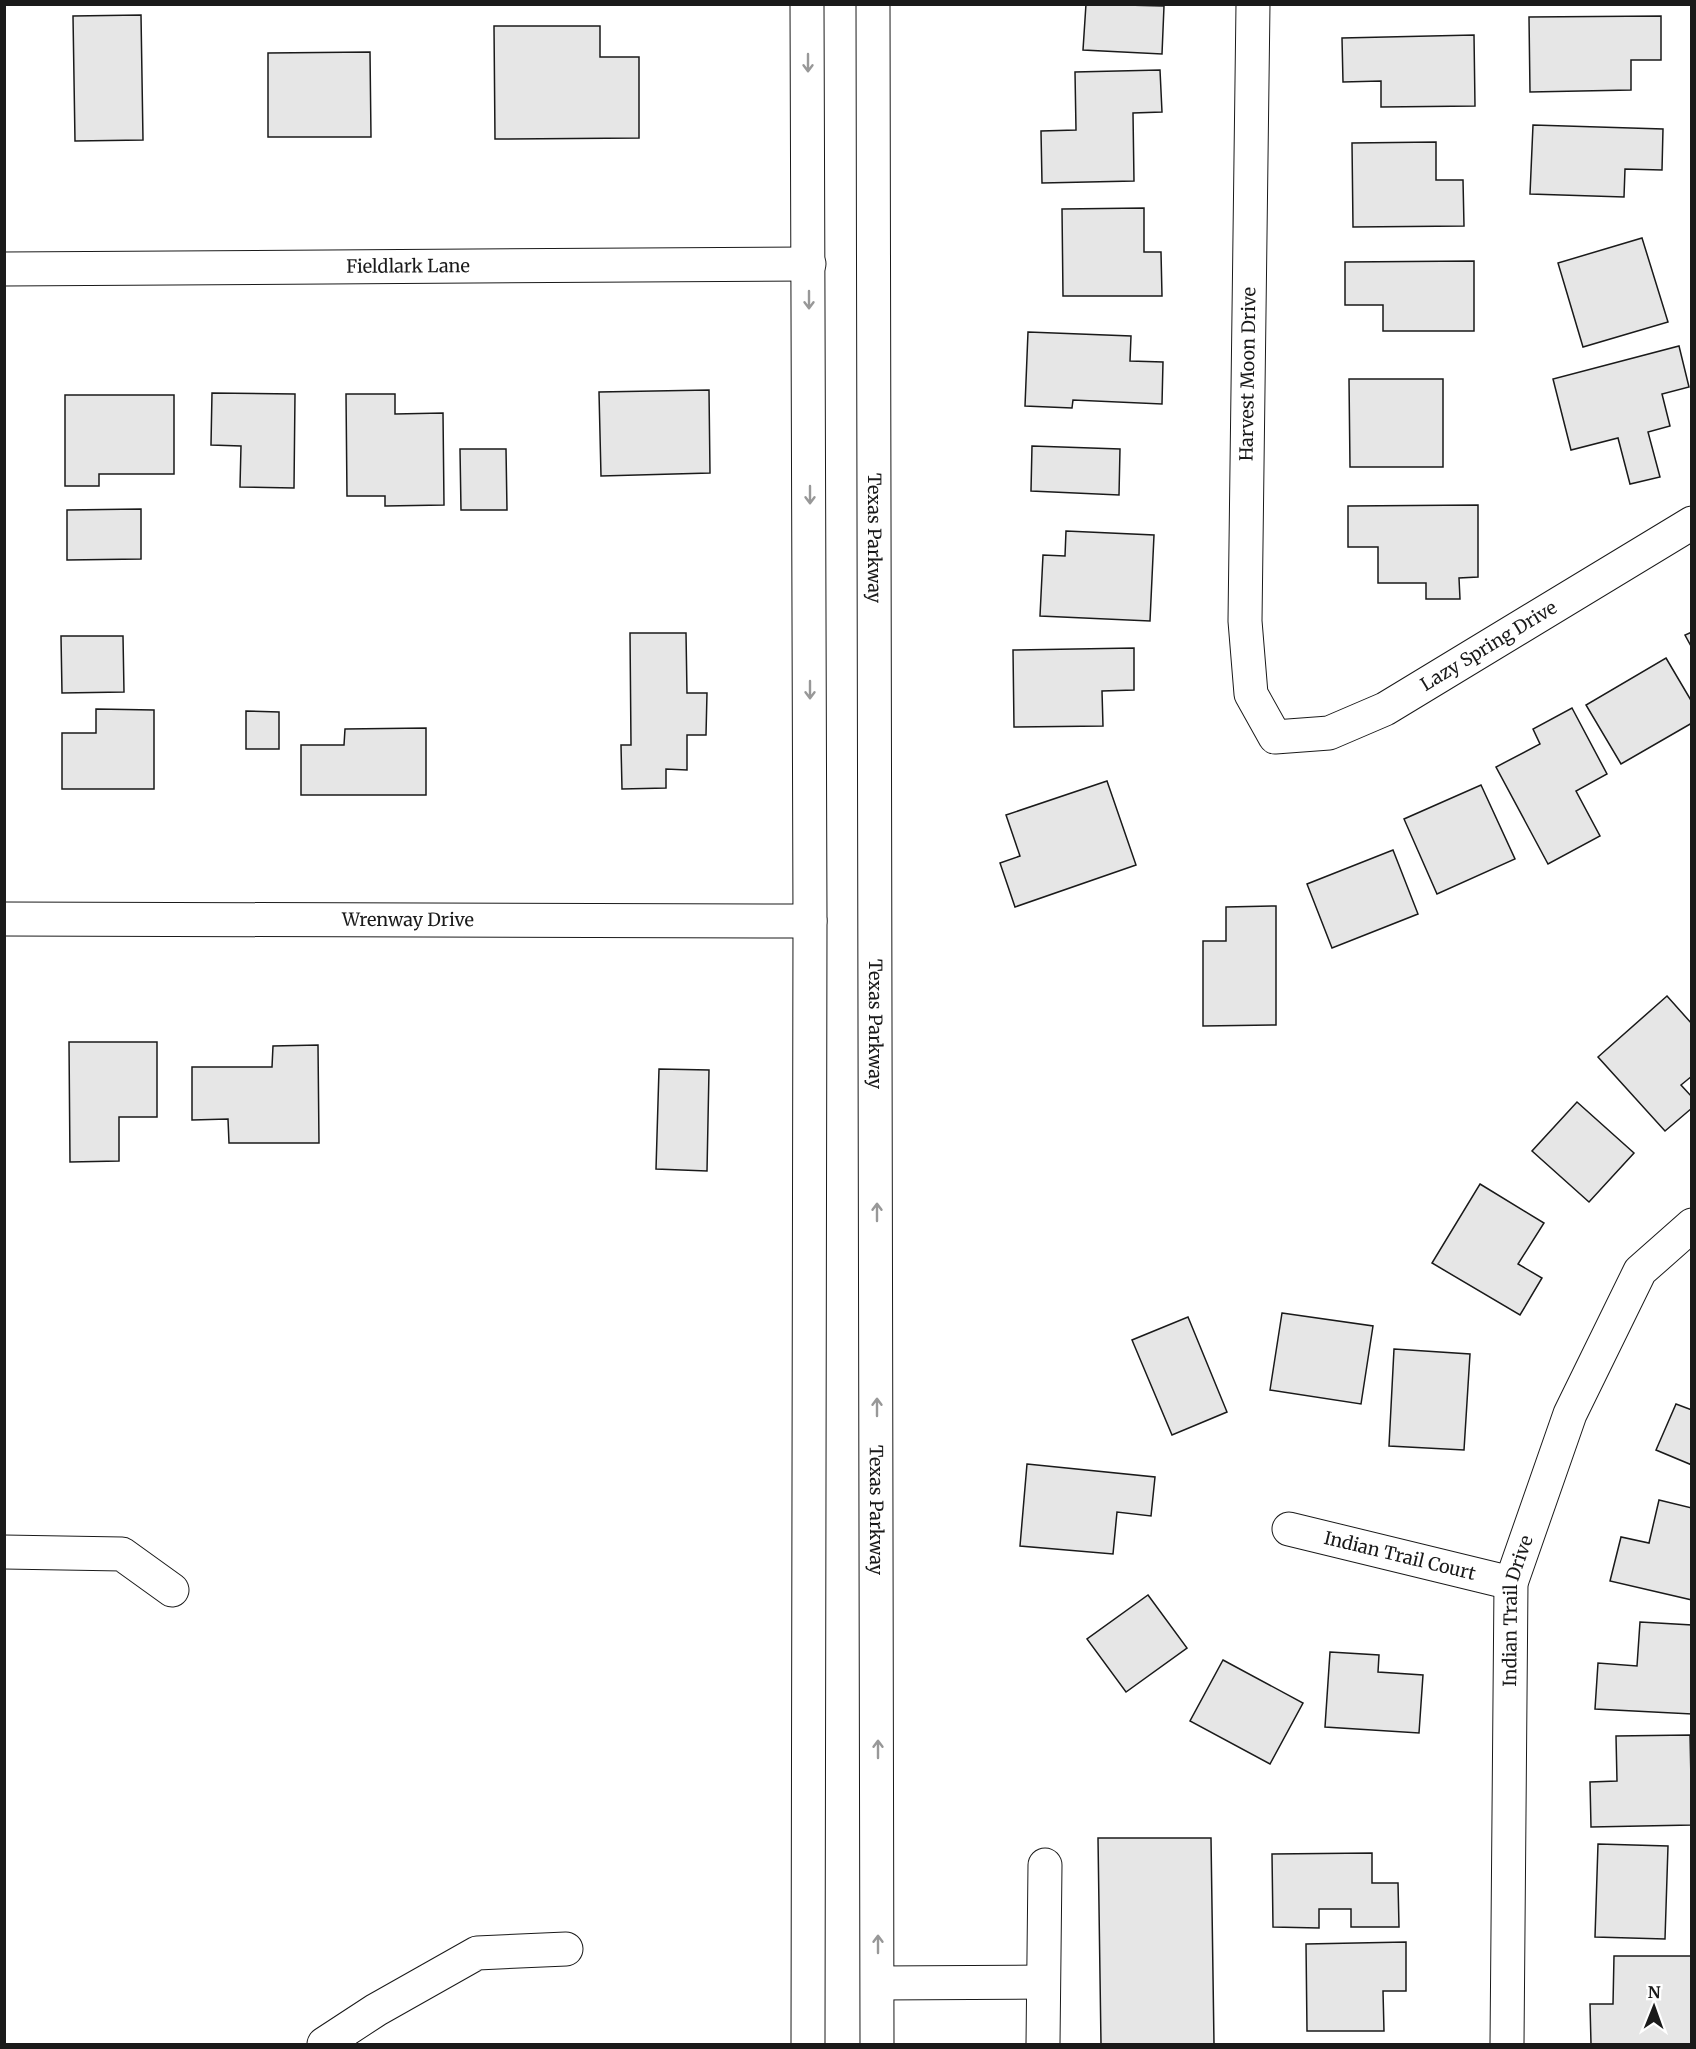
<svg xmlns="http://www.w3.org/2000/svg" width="1696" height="2049" font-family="Merriweather,serif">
  <rect width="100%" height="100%" fill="#fff"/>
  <g fill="#e6e6e6" stroke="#1a1a1a" stroke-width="1.5">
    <path d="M1086 4 1164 6 1162 54 1083 50Z"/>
    <path d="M141 15 143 140 75 141 73 16Z"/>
    <path d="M1661 16V60H1631V90L1530 92 1529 17Z"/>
    <path d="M494 26H600V57H639V138L495 139Z"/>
    <path d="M1474 35 1475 106 1381 107V81L1343 82 1342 38Z"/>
    <path d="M370 52 371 137H268V53Z"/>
    <path d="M1160 70 1162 112 1133 113 1134 181 1042 183 1041 131 1076 130 1075 72Z"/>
    <path d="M1533 125 1663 129 1662 170 1625 169 1624 197 1530 194Z"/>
    <path d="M1436 142V180H1463L1464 226 1353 227 1352 143Z"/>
    <path d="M1144 208V252H1161L1162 296H1063L1062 209Z"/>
    <path d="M1642 238 1668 322 1583 347 1558 263Z"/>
    <path d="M1474 261V331H1383V305H1345V262Z"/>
    <path d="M1028 332 1131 336 1130 361 1163 362 1162 404 1073 400 1072 408 1025 406Z"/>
    <path d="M1679 346 1689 387 1662 394 1670 426 1648 432 1660 477 1630 484 1618 438 1571 450 1553 379Z"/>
    <path d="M1349 379H1443V467H1350Z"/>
    <path d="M709 390 710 473 601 476 599 392Z"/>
    <path d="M212 393 295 394 294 488 240 487 241 446 211 445Z"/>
    <path d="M346 394H395V414L443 413 444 505 385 506V496H347Z"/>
    <path d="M65 395H174V474H99V486H65Z"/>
    <path d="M1032 446 1120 449 1119 495 1031 491Z"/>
    <path d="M460 449H506L507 510H461Z"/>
    <path d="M1478 505V577L1459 578 1460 599H1426V583H1378V547H1348V506Z"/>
    <path d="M141 509V559L67 560V510Z"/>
    <path d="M1066 531 1154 535 1150 621 1040 616 1043 555 1065 556Z"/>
    <path d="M1692 632V648L1685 635Z"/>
    <path d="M630 633H686L687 693H707L706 735H687V770L666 769V788L622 789 621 745H631Z"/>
    <path d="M61 636H123L124 692 62 693Z"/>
    <path d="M1134 648V690L1102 691 1103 726 1014 727 1013 650Z"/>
    <path d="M1666 658 1692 702V723L1621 764 1586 705Z"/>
    <path d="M1572 708 1607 774 1576 791 1600 836 1548 864 1496 767 1540 744 1533 729Z"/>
    <path d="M96 709 154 710V789H62V733H96Z"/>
    <path d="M246 711 279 712V749H246Z"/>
    <path d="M426 728V795H301V745H344L345 729Z"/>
    <path d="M1107 781 1136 865 1015 907 1000 863 1020 856 1006 815Z"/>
    <path d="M1481 785 1515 859 1437 894 1404 819Z"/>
    <path d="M1393 850 1418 914 1332 948 1307 884Z"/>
    <path d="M1276 906V1025L1203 1026V941H1226V907Z"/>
    <path d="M1667 996 1692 1024V1076L1681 1085 1692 1097V1108L1665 1131 1598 1057Z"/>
    <path d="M69 1042H157V1117H119V1161L70 1162Z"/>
    <path d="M318 1045 319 1143H229L228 1119 192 1120V1067H272L273 1046Z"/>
    <path d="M659 1069 709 1070 707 1171 656 1169Z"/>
    <path d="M1577 1102 1634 1153 1589 1202 1532 1151Z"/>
    <path d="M1480 1184 1544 1223 1518 1264 1542 1278 1520 1315 1432 1263Z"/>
    <path d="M1282 1313 1373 1326 1361 1404 1270 1390Z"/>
    <path d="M1188 1317 1227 1412 1172 1435 1132 1340Z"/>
    <path d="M1394 1349 1470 1354 1464 1450 1389 1446Z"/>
    <path d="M1676 1404 1692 1410V1465L1656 1450Z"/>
    <path d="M1027 1464 1155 1477 1151 1516 1117 1512 1113 1554 1020 1546Z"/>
    <path d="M1659 1500 1692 1508V1600L1610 1581 1621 1537 1649 1543Z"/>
    <path d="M1148 1595 1187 1648 1126 1692 1087 1639Z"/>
    <path d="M1640 1622 1692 1625V1714L1595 1709 1598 1663 1637 1666Z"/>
    <path d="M1330 1652 1379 1655 1378 1672 1423 1675 1419 1733 1325 1727Z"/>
    <path d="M1223 1660 1303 1703 1270 1764 1190 1721Z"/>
    <path d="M1690 1735 1692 1825 1591 1827 1590 1782 1617 1781 1616 1736Z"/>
    <path d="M1098 1838H1211L1214 2044H1101Z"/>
    <path d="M1598 1844 1668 1846 1665 1939 1595 1937Z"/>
    <path d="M1372 1853V1883H1398L1399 1927H1351V1909H1319V1928L1273 1927 1272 1854Z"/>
    <path d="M1406 1942V1991H1383L1384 2031H1307L1306 1944Z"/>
    <path d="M1614 1956H1692V2044H1591L1590 2004H1613Z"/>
  </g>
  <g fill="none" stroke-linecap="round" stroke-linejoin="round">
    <g stroke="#1a1a1a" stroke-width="35">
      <g id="minor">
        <path id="s1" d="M1253 4 1245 621 1251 694 1275 737 1329 733 1385 709 1692 523"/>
        <path id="s2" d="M4 269 809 264"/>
        <path id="s3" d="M4 919 810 921"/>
        <path id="s4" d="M1289 1529 1511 1583"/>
        <path d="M4 1552 122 1554 172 1590"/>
        <path d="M878 1983 1043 1982"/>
        <path d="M324 2044 376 2010 477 1953 566 1949"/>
        <path d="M1043 2044 1045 1865"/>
        <path id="s5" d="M1507 2044 1511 1583 1570 1414 1640 1271 1692 1225"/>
      </g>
    </g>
    <g stroke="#1a1a1a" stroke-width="35">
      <g id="major">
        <path d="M807 4 810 921 808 2044"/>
        <path id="s6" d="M873 4 877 2044"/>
      </g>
    </g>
    <use href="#minor" stroke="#fff" stroke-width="33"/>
    <use href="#major" stroke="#fff" stroke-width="33"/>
  </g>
  <defs><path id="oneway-shaft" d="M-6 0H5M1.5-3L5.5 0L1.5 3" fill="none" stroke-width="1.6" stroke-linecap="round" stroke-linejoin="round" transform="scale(1.5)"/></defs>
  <g stroke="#989898">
    <use href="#oneway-shaft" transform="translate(808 63) rotate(90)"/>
    <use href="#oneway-shaft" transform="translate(809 300) rotate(90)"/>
    <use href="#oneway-shaft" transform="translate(810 495) rotate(90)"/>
    <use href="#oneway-shaft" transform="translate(810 690) rotate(90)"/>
    <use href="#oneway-shaft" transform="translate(877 1212) rotate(-90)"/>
    <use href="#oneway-shaft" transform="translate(877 1407) rotate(-90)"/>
    <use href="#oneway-shaft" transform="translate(878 1749) rotate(-90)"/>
    <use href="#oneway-shaft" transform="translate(878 1944) rotate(-90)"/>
  </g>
  <g text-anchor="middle" stroke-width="4.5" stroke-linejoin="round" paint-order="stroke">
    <g font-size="18" fill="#1a1a1a" stroke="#fff">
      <text dy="6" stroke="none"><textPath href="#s2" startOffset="404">Fieldlark Lane</textPath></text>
      <text transform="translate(1248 374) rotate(-89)" y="6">Harvest Moon Drive</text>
      <text dy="6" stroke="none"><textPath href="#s6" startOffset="534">Texas Parkway</textPath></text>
      <text dy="6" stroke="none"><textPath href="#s1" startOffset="976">Lazy Spring Drive</textPath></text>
      <text dy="6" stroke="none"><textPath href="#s3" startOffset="404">Wrenway Drive</textPath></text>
      <text dy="6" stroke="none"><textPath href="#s6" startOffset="1020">Texas Parkway</textPath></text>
      <text dy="6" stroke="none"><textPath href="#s6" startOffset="1506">Texas Parkway</textPath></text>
      <text dy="6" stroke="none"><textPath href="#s4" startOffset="114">Indian Trail Court</textPath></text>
      <text dy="6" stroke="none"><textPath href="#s5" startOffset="434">Indian Trail Drive</textPath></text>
    </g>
  </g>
  <rect width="1696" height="2049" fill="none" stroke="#1a1a1a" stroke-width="12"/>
  <g transform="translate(1654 2007) rotate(1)" stroke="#ffffff" stroke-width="4.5" paint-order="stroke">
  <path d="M0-4.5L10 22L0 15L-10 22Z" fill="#1a1a1a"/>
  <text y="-9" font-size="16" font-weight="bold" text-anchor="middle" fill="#1a1a1a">N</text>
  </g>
</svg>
